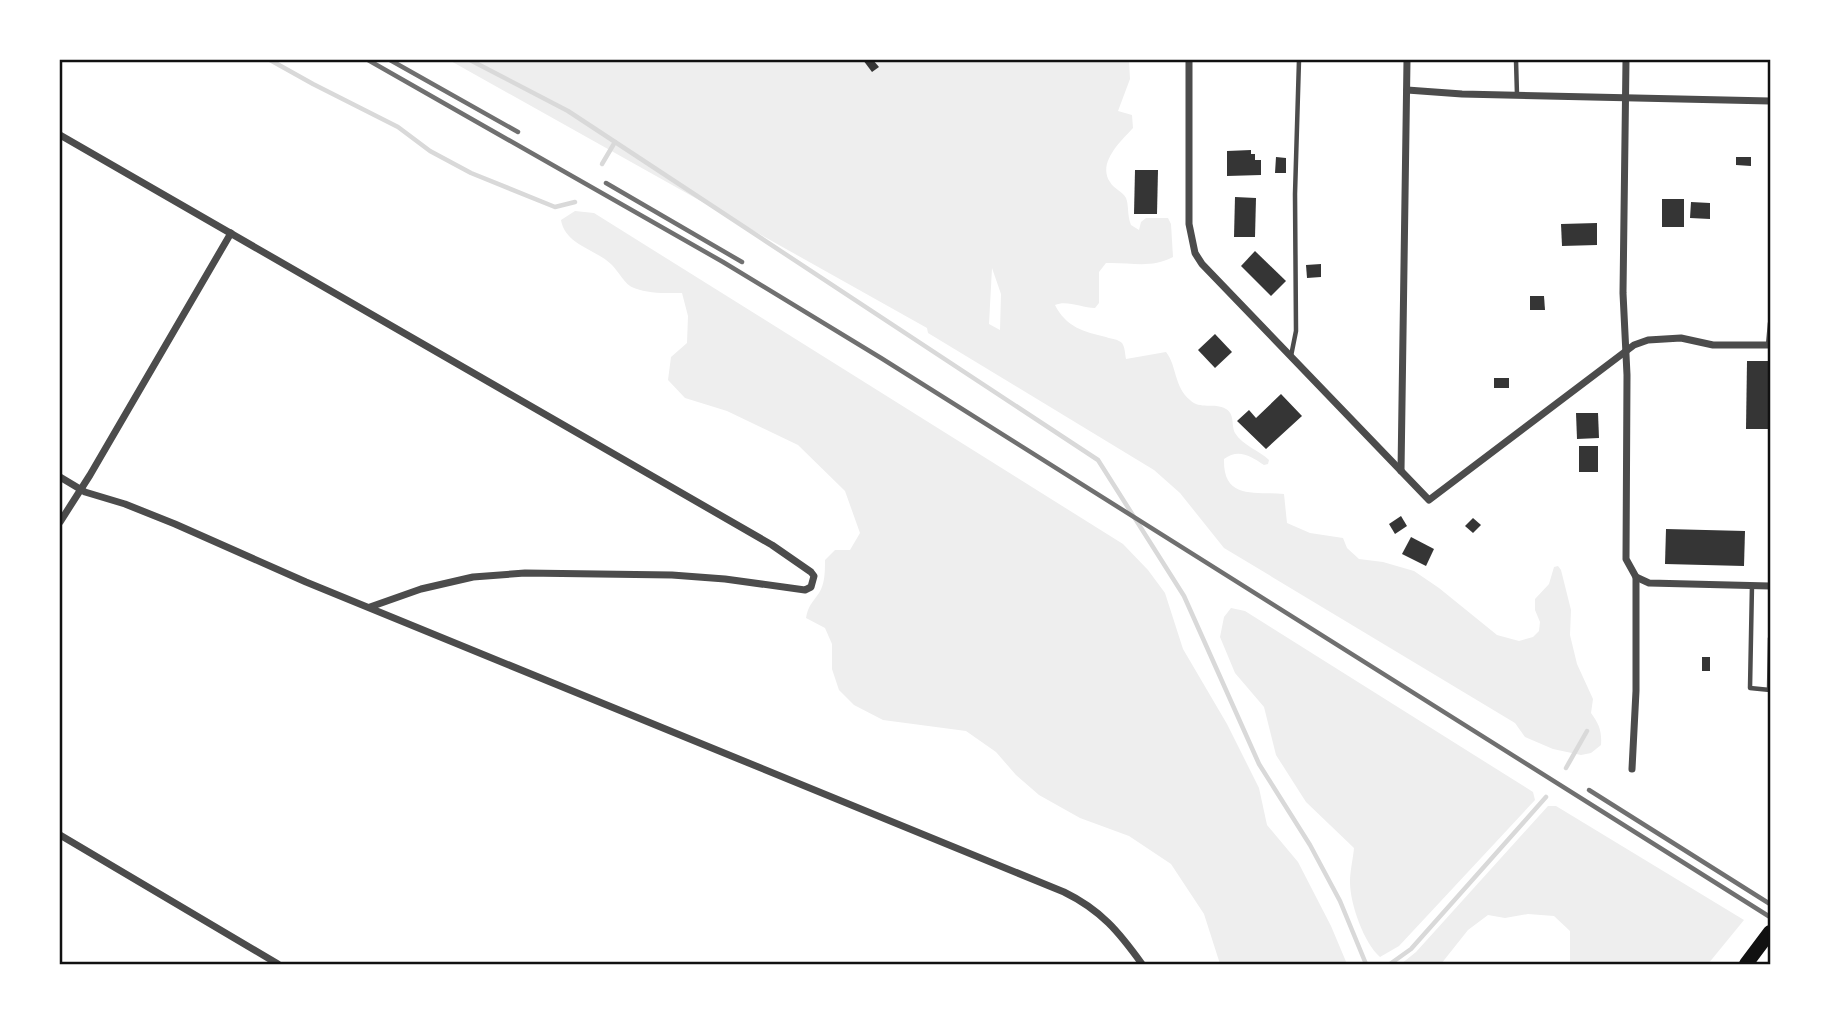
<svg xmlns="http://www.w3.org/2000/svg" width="1830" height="1024" font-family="'Sofia Sans Condensed',sans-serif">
  <rect width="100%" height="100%" fill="#fff"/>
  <g fill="#eee" fill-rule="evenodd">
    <path d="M449 60H1129L1130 79 1118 111 1132 115 1133 128C1121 141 1097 163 1110 182 1114 189 1122 191 1126 198 1129 205 1127 215 1131 225L1139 230 1141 222 1146 218H1168L1171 224 1173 257C1150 269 1131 262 1106 263L1099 272V303L1095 308C1082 308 1067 300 1055 305 1066 327 1084 332 1106 337 1111 339 1118 339 1122 343 1125 347 1125 354 1126 359L1166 352C1177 366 1174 387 1190 400 1200 410 1214 402 1226 409 1235 414 1231 425 1235 433 1243 446 1259 450 1269 460L1268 464 1264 465C1251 456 1238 448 1224 459 1223 500 1254 491 1284 494L1287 523 1310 533 1343 538 1347 548 1359 559 1383 562 1414 571 1439 588 1497 635 1519 641 1533 637 1539 631 1540 622 1535 610V599L1549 584 1554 567 1558 566 1561 570 1571 610 1570 635 1577 664 1593 699 1591 713C1599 724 1602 731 1601 745L1591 753 1581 755 1553 749 1525 737 1515 723 1224 548 1180 493 1154 470 928 333 927 328ZM992 268 1001 294 1000 330 989 324Z"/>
    <path d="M575 211 594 213 1123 544 1148 570 1165 593 1183 649 1227 724 1259 788 1267 825 1298 862 1331 926 1347 964H1220L1204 914 1171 864 1129 836 1080 818 1039 795 1016 775 996 752 966 731 883 720 854 705 839 690 832 669V644L825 628 806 618C808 606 812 603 819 593 825 584 825 571 825 560L835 550H850L860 533 845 491 798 445 727 411 685 398 668 380 671 357 687 343 688 316 682 293C666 293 650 294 634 288 625 285 619 272 612 265 596 249 565 245 561 220Z"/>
    <path d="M1231 608 1245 611 1533 792 1535 800 1399 946 1380 957C1364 943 1350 904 1350 882 1350 871 1353 859 1354 848L1306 802 1276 755 1264 707 1235 673 1220 637 1224 617Z"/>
    <path d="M1548 806H1556L1744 920 1708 964H1570V931L1554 916 1528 914 1505 918 1488 915 1468 930 1441 964H1401L1416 952Z"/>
  </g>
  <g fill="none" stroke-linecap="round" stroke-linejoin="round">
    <g stroke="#d9d9d9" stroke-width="4.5">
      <path d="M270 60 313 84 398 127 430 151 471 173 555 207 575 202"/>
      <path d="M470 60 568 111 1098 460 1184 596 1259 764 1310 845 1340 901 1366 964"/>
      <path d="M602 164 615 142"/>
      <path d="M1566 768 1587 731"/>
      <path d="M1390 964 1411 949 1546 797"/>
    </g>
  </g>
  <g fill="#353535">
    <path d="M863 60H873L879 67 872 72Z"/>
    <path d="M1251 150V154H1255V160H1261V175L1227 176V151Z"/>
    <path d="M1276 157 1286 158V173H1275Z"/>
    <path d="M1736 157H1751V166L1736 165Z"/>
    <path d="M1135 170H1158L1157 214H1134Z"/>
    <path d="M1235 197 1256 198 1255 237H1234Z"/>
    <rect x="1662" y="199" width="22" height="28"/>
    <path d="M1691 202 1710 203V219L1690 218Z"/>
    <path d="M1597 223V245L1562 246 1561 224Z"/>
    <path d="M1255 251 1286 281 1271 296 1241 266Z"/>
    <path d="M1321 264V277L1307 278 1306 265Z"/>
    <path d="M1530 296H1544L1545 310H1530Z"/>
    <path d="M1215 334 1232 352 1215 368 1198 350Z"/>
    <path d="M1747 361H1770V429H1746Z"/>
    <rect x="1494" y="378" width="15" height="10"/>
    <path d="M1281 394 1302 416 1266 449 1237 421 1249 410 1256 418Z"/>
    <path d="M1576 413H1598L1599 438 1577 439Z"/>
    <rect x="1579" y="446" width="19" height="26"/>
    <path d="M1401 516 1407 526 1395 534 1389 524Z"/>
    <path d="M1473 518 1481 525 1473 533 1465 526Z"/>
    <path d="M1666 529 1745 531 1744 566 1665 564Z"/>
    <path d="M1411 537 1434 549 1426 566 1402 554Z"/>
    <rect x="1702" y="657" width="8" height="14"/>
  </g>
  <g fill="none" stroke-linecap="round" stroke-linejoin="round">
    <g stroke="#4c4c4c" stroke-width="4.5">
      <path d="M1516 60 1517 95"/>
      <path d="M1768 345 1770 323"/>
      <path d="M1291 356 1296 331 1295 194 1299 60"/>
      <path d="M1752 585 1750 688 1770 690"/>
      <path d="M1769 690 1770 638"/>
    </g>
    <g stroke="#4c4c4c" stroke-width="7">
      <path d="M1189 60V224L1195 253 1202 264 1429 500 1634 345 1648 340 1681 338 1713 345H1770"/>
      <path d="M1626 60 1623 293 1627 375 1626 559 1636 577 1649 583 1770 586"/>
      <path d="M1407 90 1462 94 1770 101"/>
      <path d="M60 135 772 545 811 572 814 576 811 587 805 590 725 579 672 575 525 573 473 577 421 589 370 607"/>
      <path d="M1401 471 1407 60"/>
      <path d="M60 477 85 492 125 504 175 524 306 582 1064 892C1101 910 1119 932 1142 964"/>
      <path d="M60 522 90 475 231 233"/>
      <path d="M1632 769 1636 691V577"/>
      <path d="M60 835 278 964"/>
    </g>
    <path stroke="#111" stroke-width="14" d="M1746 964 1770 932"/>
    <g stroke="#707070" stroke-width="4.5">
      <path d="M368 60 723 262 881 358 1770 917"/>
      <path d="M390 60 518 132"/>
      <path d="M606 183 742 262"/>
      <path d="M1589 790 1770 904"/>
    </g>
  </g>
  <rect width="1830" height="1024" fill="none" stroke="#ffffff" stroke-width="122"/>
  <rect x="61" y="61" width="1708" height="902" fill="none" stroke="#111" stroke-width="2.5"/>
</svg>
